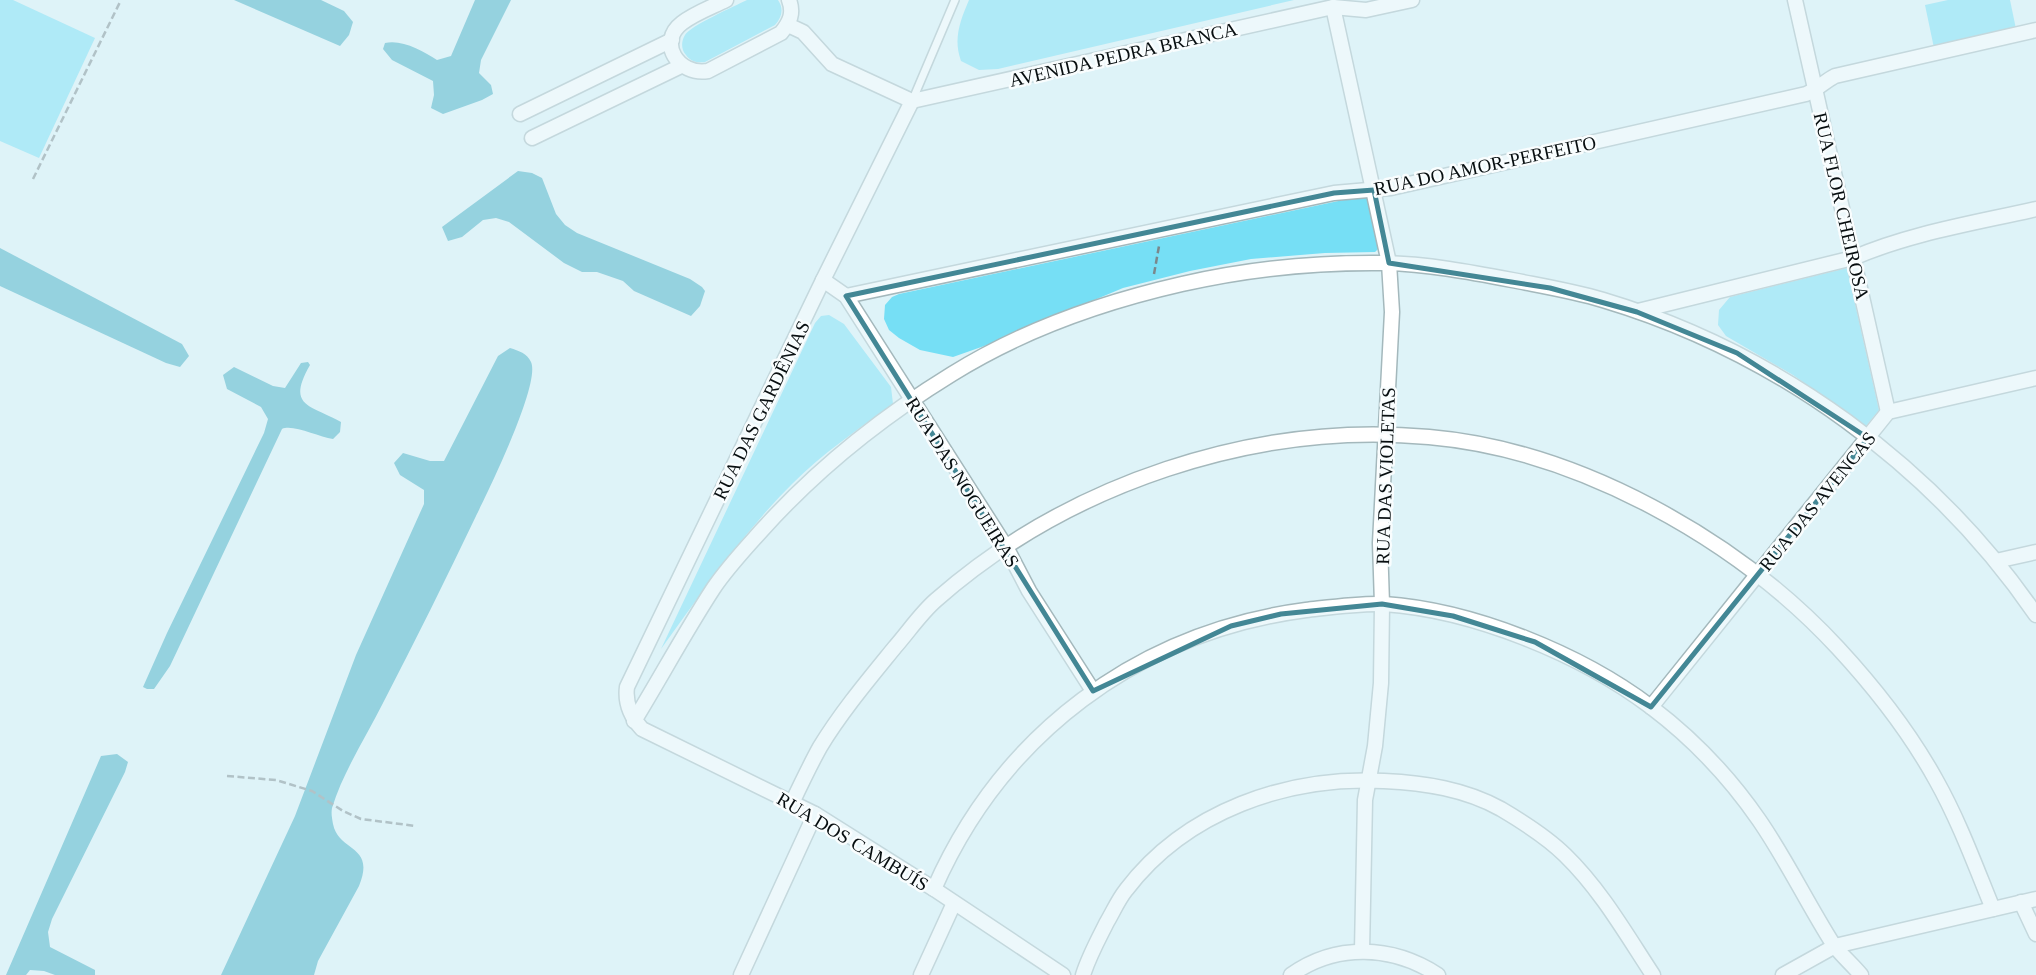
<svg xmlns="http://www.w3.org/2000/svg" width="2036" height="975" font-family="'Times New Roman',serif">
  <rect width="100%" height="100%" fill="#def3f8"/>
  <g fill="#76dff5">
    <path d="M0 0H13L95 38 39 158 0 141Z"/>
    <path d="M747 0H778C784 9 782 17 775 25L705 62C698 63 691 62 686 55 681 50 681 41 685 35 690 26 735 6 747 0Z"/>
    <path d="M969 0H1294L998 69 979 70 961 61C953 39 960 21 969 0Z"/>
    <path d="M1948 0H2010L2016 29 1934 48 1925 5Z"/>
    <path d="M1362 196 1369 197 1378 249 1375 252 1325 253 1251 259 1190 271 1123 288 987 345 953 357 920 350 899 338 889 330 884 319 885 305 892 297 899 294Z"/>
    <path d="M1847 268 1879 410 1866 426 1793 375 1726 336 1718 325 1719 310 1730 297Z"/>
    <path d="M829 315 844 324 891 387 893 404C858 429 822 454 792 484 742 534 702 592 661 649L815 323 821 316Z"/>
  </g>
  <g fill="#3daac0">
    <path d="M234 0H321L344 11 353 22 349 35 340 46Z"/>
    <path d="M475 0H511L481 60 479 73 491 85 493 94 482 100 443 114 431 108 434 95 433 81 392 60 383 49 385 43C402 39 423 51 437 60L451 56Z"/>
    <path d="M518 171 532 173 542 178 556 214 565 225 577 233 690 279 702 287 705 291 700 306 691 316 634 291 623 281 597 272H582L564 263 509 222 496 218 483 220 462 237 448 241 442 227Z"/>
    <path d="M0 248 182 344 189 356 180 367 166 363 0 286Z"/>
    <path d="M510 348C519 351 527 353 531 362 541 383 488 492 476 516 446 579 415 641 383 703 366 737 343 772 332 808 331 814 332 818 333 824 339 853 376 844 359 886L318 961 314 975H221L295 816 356 655 424 504V490L400 475 394 463 403 453 430 461H444L498 356Z"/>
    <path d="M308 362 310 365C286 407 310 405 341 422L340 432 333 439C318 437 293 424 282 429L170 666 154 689H147L143 687 167 633 264 433 268 419 261 407 227 389 223 375 234 367 273 386 285 388 301 363Z"/>
    <path d="M117 754 128 762 125 772 52 919 48 932 50 947 95 970V975H55L44 971 30 970 26 975H6L101 756Z"/>
  </g>
  <g fill="none" stroke-linecap="round" stroke-linejoin="round">
    <g stroke="#a4b8bc" stroke-width="10">
      <path id="service" d="M913 99 955 0"/>
    </g>
    <g stroke="#a4b8bc" stroke-width="17">
      <g id="minor">
        <path d="M726 0C712 7 695 13 682 23 657 42 678 76 708 71L781 33C790 22 794 13 789 0"/>
        <path d="M1795 0 1888 412"/>
        <path d="M1333 7 1389 263 1392 312 1380 543 1382 604 1381 683 1375 746 1365 800 1362 951"/>
        <path d="M788 25 803 32 832 64 912 101"/>
        <path d="M912 101 823 280 627 687C625 702 631 717 642 729L815 814 934 889 1063 975"/>
        <path d="M912 101 1333 7 1366 10 1412 0"/>
        <path d="M520 114 672 40"/>
        <path d="M532 138 681 66"/>
        <path d="M823 280 846 296 1006 547 1029 591 1093 691"/>
        <path d="M846 296 1334 193 1391 188 1806 94C1817 90 1825 81 1835 76L2036 30"/>
        <path d="M1638 311 1853 258C1911 233 1975 223 2036 209"/>
        <path d="M1996 561 2036 552"/>
        <path d="M1651 707 1888 412 2036 378"/>
        <path d="M634 721C661 677 685 632 713 589 727 568 745 549 762 530 817 469 882 417 952 374 1021 331 1103 302 1182 284 1248 269 1317 262 1385 263 1427 264 1470 272 1512 280 1542 286 1573 291 1603 300 1777 352 1934 466 2036 615"/>
        <path d="M792 803C801 784 810 765 820 747 842 711 869 679 895 647 909 631 921 613 936 600 1068 484 1255 421 1429 437 1578 450 1737 539 1838 648 1875 688 1910 733 1936 780 1959 821 1975 865 1993 909"/>
        <path d="M934 889C1002 734 1138 632 1306 610 1332 607 1359 603 1384 604 1473 610 1581 654 1651 707 1692 738 1730 778 1759 820 1786 859 1807 903 1833 944 1841 955 1852 964 1861 975"/>
        <path d="M2021 902 2036 934"/>
        <path d="M741 975 815 814"/>
        <path d="M921 975 954 903"/>
        <path d="M1083 975C1089 956 1098 940 1107 922 1113 912 1118 900 1126 890 1186 811 1287 776 1384 781 1425 783 1465 789 1501 809 1523 822 1547 837 1565 855 1601 890 1626 934 1653 975"/>
        <path d="M1291 975C1336 943 1392 945 1438 975"/>
        <path d="M1783 975 1835 946 2036 899"/>
      </g>
    </g>
    <g stroke="#7a888c" stroke-width="2.5" stroke-dasharray="7 3.5" stroke-linecap="butt">
      <path d="M33 179 121 0"/>
      <path d="M1154 274 1159 246"/>
      <path d="M227 776 276 780 312 791 343 811 361 819 416 826"/>
    </g>
    <use href="#service" stroke="#fff" stroke-width="7"/>
    <use href="#minor" stroke="#fff" stroke-width="14"/>
  </g>
  <path d="M0 0H2036V975H0ZM1374 190 1389 263 1550 288 1637 312 1737 353 1868 438 1651 707 1535 642 1453 616 1382 604 1281 614 1231 626 1093 691 846 296 1334 193Z" fill="#def3f8" fill-opacity=".55" fill-rule="evenodd"/>
  <path fill="none" stroke="#438795" stroke-width="5" stroke-linejoin="round" d="M1374 190 1389 263 1550 288 1637 312 1737 353 1868 438 1651 707 1535 642 1453 616 1382 604 1281 614 1231 626 1093 691 846 296 1334 193Z"/>
  <g text-anchor="middle" stroke-width="5" stroke-linejoin="round" paint-order="stroke">
    <g font-size="19" fill="#070e10" stroke="#f9fdfe">
      <text transform="translate(1123 54) rotate(-13)" y="7">AVENIDA PEDRA BRANCA</text>
      <text transform="translate(1485 165) rotate(-12)" y="7">RUA DO AMOR-PERFEITO</text>
      <text transform="translate(1842 206) rotate(77)" y="7">RUA FLOR CHEIROSA</text>
      <text transform="translate(761 410) rotate(-64)" y="7">RUA DAS GARDÊNIAS</text>
      <text transform="translate(1385 476) rotate(-88)" y="7">RUA DAS VIOLETAS</text>
      <text transform="translate(963 482) rotate(58)" y="7">RUA DAS NOGUEIRAS</text>
      <text transform="translate(1817 501) rotate(-51)" y="7">RUA DAS AVENCAS</text>
      <text transform="translate(853 841) rotate(31)" y="7">RUA DOS CAMBUÍS</text>
    </g>
  </g>
</svg>
